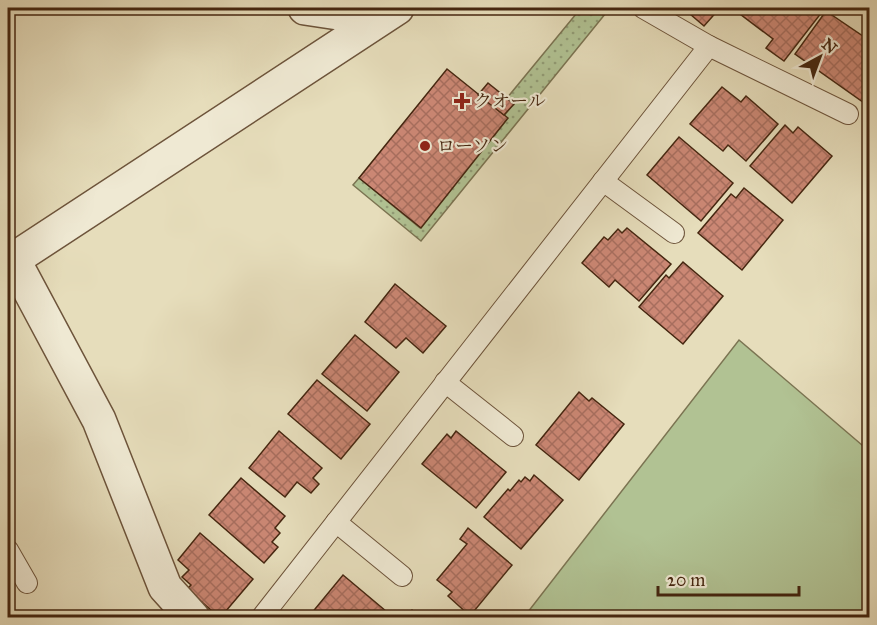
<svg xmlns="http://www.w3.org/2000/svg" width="877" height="625" font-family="'IM FELL Great Primer','Noto Serif JP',serif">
  <defs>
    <pattern id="green-dots" width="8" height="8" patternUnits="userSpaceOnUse" patternTransform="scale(1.5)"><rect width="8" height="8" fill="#b1c293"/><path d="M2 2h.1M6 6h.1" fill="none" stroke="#929d77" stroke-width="1.8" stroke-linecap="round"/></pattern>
    <pattern id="building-cross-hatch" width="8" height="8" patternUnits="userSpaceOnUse" patternTransform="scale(1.5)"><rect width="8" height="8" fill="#cb8774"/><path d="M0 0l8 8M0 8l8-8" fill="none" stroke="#a76e5e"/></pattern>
  </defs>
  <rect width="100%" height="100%" fill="#e6ddbb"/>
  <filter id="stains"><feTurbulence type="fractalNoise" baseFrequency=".00333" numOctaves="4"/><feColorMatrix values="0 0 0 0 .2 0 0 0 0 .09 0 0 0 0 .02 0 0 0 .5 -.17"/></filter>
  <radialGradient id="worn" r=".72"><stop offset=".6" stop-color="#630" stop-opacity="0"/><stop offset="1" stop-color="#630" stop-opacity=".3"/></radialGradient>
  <path fill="url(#green-dots)" stroke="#7b7452" stroke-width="1.5" d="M581 8H610L421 241 353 185 359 178 420 228 513 104 507 98Z"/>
  <path fill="#b1c293" stroke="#7b7452" stroke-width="1.5" d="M739 340 869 451V617H524Z"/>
  <g fill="url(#building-cross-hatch)" stroke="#452610" stroke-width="1.5">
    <path d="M683 8H720L704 26Z"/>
    <path d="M732 8H816L822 12 784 61 766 48 773 39Z"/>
    <path d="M826 11 870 41V107L795 54Z"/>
    <path d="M447 69 508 118 421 228 359 178Z"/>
    <path d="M488 83 514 104 504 115 478 95Z"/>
    <path d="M722 87 741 102 746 96 778 124 746 161 728 145 723 151 690 124Z"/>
    <path d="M785 125 793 133 798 127 832 156 792 203 750 166Z"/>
    <path d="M679 137 733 183 701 221 647 175Z"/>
    <path d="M744 188 783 220 742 270 698 233 731 194 736 198Z"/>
    <path d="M627 228 671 264 639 301 615 280 609 287 582 263 604 237 608 240 618 229 622 233Z"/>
    <path d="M683 262 723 296 683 344 639 307 666 275 669 278Z"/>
    <path d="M395 284 446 326 423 353 406 338 396 348 365 322Z"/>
    <path d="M355 335 399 372 367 411 322 374Z"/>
    <path d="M317 380 370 424 341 459 288 414Z"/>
    <path d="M579 392 589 401 592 398 624 424 579 480 536 445Z"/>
    <path d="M279 431 322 468 313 478 319 484 311 493 297 482 285 497 249 468Z"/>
    <path d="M456 431 506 472 476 508 422 464 447 434 451 438Z"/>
    <path d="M534 475 563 500 521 549 484 517 508 489 510 491 519 480 521 482 525 477 530 481Z"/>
    <path d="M241 478 285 516 275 528 280 533 272 542 278 547 264 563 209 515Z"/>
    <path d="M468 528 512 565 470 616 448 596 452 592 437 580 467 544 460 539Z"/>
    <path d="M200 533 253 579 220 618 187 589 191 585 182 577 189 570 178 560Z"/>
    <path d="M343 575 393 617 392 618H314L310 615Z"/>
    <path d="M412 610 421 618H406Z"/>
  </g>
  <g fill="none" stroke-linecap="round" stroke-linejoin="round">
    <g stroke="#6d543b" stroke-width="22">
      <g id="service">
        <path d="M643 8 709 46"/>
        <path d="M603 181 674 233"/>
        <path d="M445 382 513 436"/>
        <path d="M336 522 402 576"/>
        <path d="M8 550 27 583"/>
        <path d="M261 618 709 46 848 114"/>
      </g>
    </g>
    <g stroke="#6d543b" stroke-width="36">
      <g id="minor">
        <path d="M305 8 378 19"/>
        <path d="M13 259 99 420 165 587 193 618"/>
        <path d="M8 263 397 8"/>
      </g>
    </g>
    <use href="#service" stroke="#efe9d3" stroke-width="20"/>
    <use href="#minor" stroke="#efe9d3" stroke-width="33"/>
  </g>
  <g fill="#8f2418" stroke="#efe9d3" stroke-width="2">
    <path d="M459 92h6v6h6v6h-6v6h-6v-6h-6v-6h6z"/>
    <circle cx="425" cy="146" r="6"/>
  </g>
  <g text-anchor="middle" stroke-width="4.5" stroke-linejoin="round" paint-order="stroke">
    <g font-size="18" fill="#452610" stroke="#efe9d3" text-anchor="start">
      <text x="474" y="107">クオール</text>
      <text x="437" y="152">ローソン</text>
    </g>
  </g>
  <rect width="877" height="625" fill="none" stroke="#e6ddbb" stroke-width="30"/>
  <rect x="9" y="9" width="859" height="607" fill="none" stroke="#452610" stroke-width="3"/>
  <rect x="15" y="15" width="847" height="595" fill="none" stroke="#452610" stroke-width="1.5"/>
  <g transform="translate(820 57) rotate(41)" stroke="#efe9d3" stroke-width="4.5" paint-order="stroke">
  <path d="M0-4.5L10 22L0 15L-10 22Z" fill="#452610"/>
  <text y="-9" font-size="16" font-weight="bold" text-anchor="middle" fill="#452610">N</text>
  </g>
  <path d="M658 586v9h141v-9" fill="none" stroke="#452610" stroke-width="3"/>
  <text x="667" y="586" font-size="18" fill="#452610" stroke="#efe9d3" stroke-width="4.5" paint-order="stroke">20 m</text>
  <rect width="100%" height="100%" filter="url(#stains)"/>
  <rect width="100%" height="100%" fill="url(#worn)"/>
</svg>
